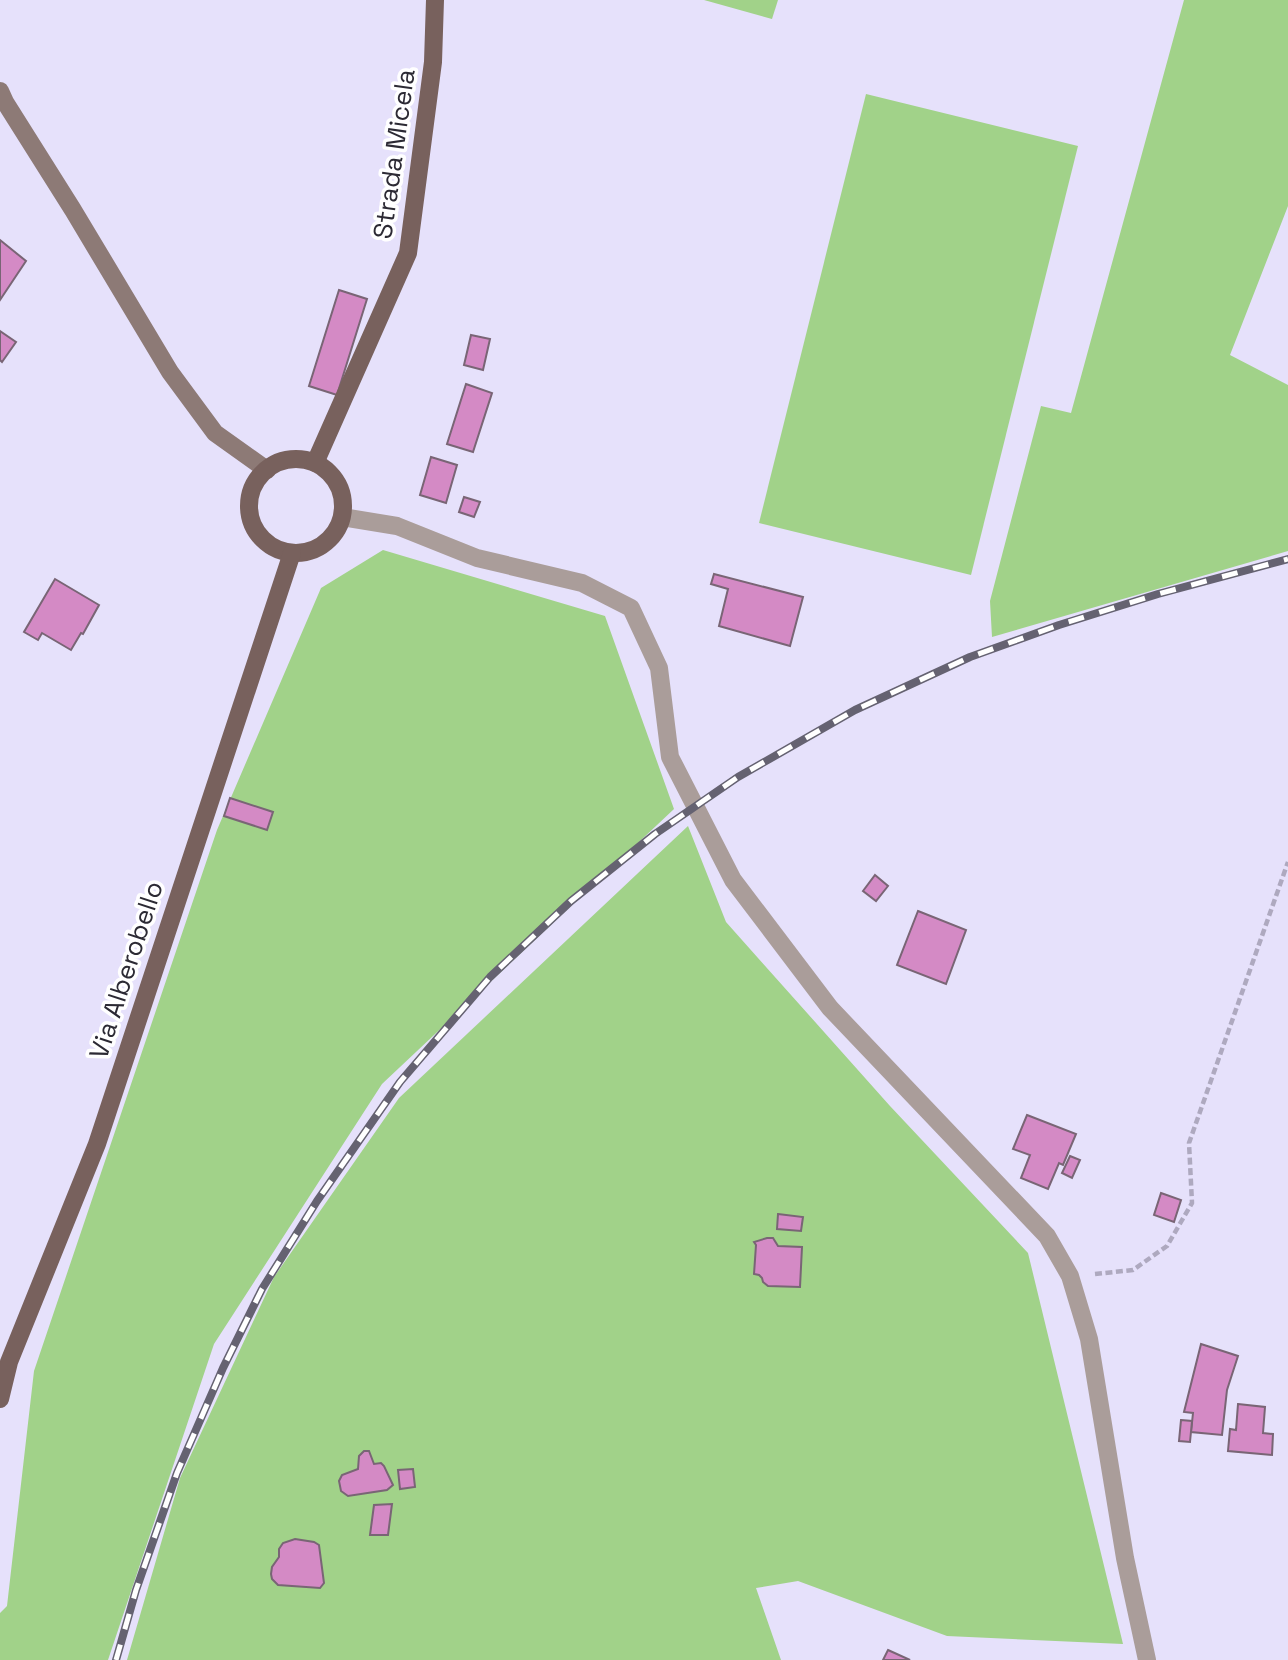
<svg xmlns="http://www.w3.org/2000/svg" width="1288" height="1660" font-family="'Space Grotesk',sans-serif">
  <rect width="100%" height="100%" fill="#e6e1fb"/>
  <g fill="#a1d289">
    <path d="M704 0H778L772 19Z"/>
    <path d="M1184 0H1288V206L1230 355 1288 385V551L992 637 990 601 1041 406 1071 413Z"/>
    <path d="M866 94 1078 146 971 575 759 523Z"/>
    <path d="M383 550 605 616 674 809 382 1084 214 1344 108 1660H0V1613L7 1606 34 1371 217 830 321 588Z"/>
    <path d="M688 826 726 922 890 1106 1028 1253 1123 1644 947 1636 798 1581 756 1588 781 1660H127L180 1478 274 1277 399 1098Z"/>
  </g>
  <g fill="#d48ac5" stroke="#796575" stroke-width="2">
    <path d="M0 240 26 261 0 300Z"/>
    <path d="M339 290 367 299 337 395 309 386Z"/>
    <path d="M0 331 16 342 2 362 0 360Z"/>
    <path d="M471 335 490 339 483 370 464 365Z"/>
    <path d="M466 384 492 393 473 452 447 444Z"/>
    <path d="M431 457 457 465 446 503 420 495Z"/>
    <path d="M464 497 480 502 474 517 459 512Z"/>
    <path d="M714 574 803 597 790 646 719 626 728 589 711 584Z"/>
    <path d="M55 579 99 605 83 634 81 633 71 650 42 633 38 640 24 632Z"/>
    <path d="M230 798 273 812 267 830 224 816Z"/>
    <path d="M875 875 888 886 876 901 863 891Z"/>
    <path d="M918 911 966 930 946 984 897 965Z"/>
    <path d="M1027 1115 1076 1134 1063 1165 1059 1163 1048 1189 1021 1178 1030 1155 1013 1149Z"/>
    <path d="M1070 1156 1080 1160 1072 1178 1062 1173Z"/>
    <path d="M1161 1193 1181 1200 1174 1222 1154 1215Z"/>
    <path d="M778 1214 803 1217 801 1231 777 1229Z"/>
    <path d="M767 1238H773L778 1246 802 1247 800 1287 768 1286 763 1282 762 1278 759 1275 754 1274 756 1245 754 1242Z"/>
    <path d="M1201 1344 1238 1356 1227 1390 1222 1435 1191 1432 1193 1413 1184 1412Z"/>
    <path d="M1238 1404 1265 1407 1263 1433 1273 1434 1272 1455 1228 1451 1230 1429 1236 1430Z"/>
    <path d="M1181 1420 1192 1421 1190 1442 1179 1441Z"/>
    <path d="M364 1451H369L374 1464 381 1463 384 1466 393 1485 387 1490 348 1496 341 1491 339 1481 342 1475 358 1469 359 1456Z"/>
    <path d="M413 1469 415 1487 400 1489 398 1470Z"/>
    <path d="M392 1504 388 1535H370L374 1505Z"/>
    <path d="M295 1539 314 1542 319 1545 324 1583 320 1588 278 1585 272 1579 271 1574 272 1567 279 1557V1549L283 1543Z"/>
    <path d="M888 1650 910 1660H883Z"/>
  </g>
  <g fill="none" stroke-linecap="round" stroke-linejoin="round">
    <path stroke="#aea9bf" stroke-width="4.5" stroke-dasharray="7 3.5" stroke-linecap="butt" d="M1095 1274 1133 1270 1167 1246 1192 1203 1189 1143 1288 862"/>
    <path stroke="#aa9d9a" stroke-width="18" d="M342 517 397 526 477 558 582 583 631 608 659 668 670 757 733 880 830 1008 1047 1236 1070 1276 1089 1339 1125 1558 1147 1660"/>
    <path stroke="#8d7a76" stroke-width="18" d="M0 91 5 102 73 210 170 372 215 433 267 470"/>
    <g stroke="#78615d" stroke-width="18">
      <circle cx="296" cy="506" r="47"/>
      <path d="M315 463 408 253 433 62 435 0"/>
      <path d="M0 1399 9 1362 97 1144 292 553"/>
    </g>
    <g stroke="#656271" stroke-width="8">
      <path id="rail" d="M116 1660 136 1590 177 1473 223 1368 262 1289 317 1201 400 1082 490 977 571 901 655 834 738 777 855 710 970 657 1059 625 1158 594 1288 559"/>
    </g>
    <use href="#rail" stroke="#fff" stroke-width="5" stroke-dasharray="16" stroke-linecap="butt"/>
  </g>
  <g text-anchor="middle" stroke-width="7" stroke-linejoin="round" paint-order="stroke">
    <g font-size="26" fill="#2c2a34" stroke="#fff">
      <text transform="translate(394 154) rotate(-82)" y="9">Strada Micela</text>
      <text transform="translate(126 970) rotate(-72)" y="9">Via Alberobello</text>
    </g>
  </g>
</svg>
